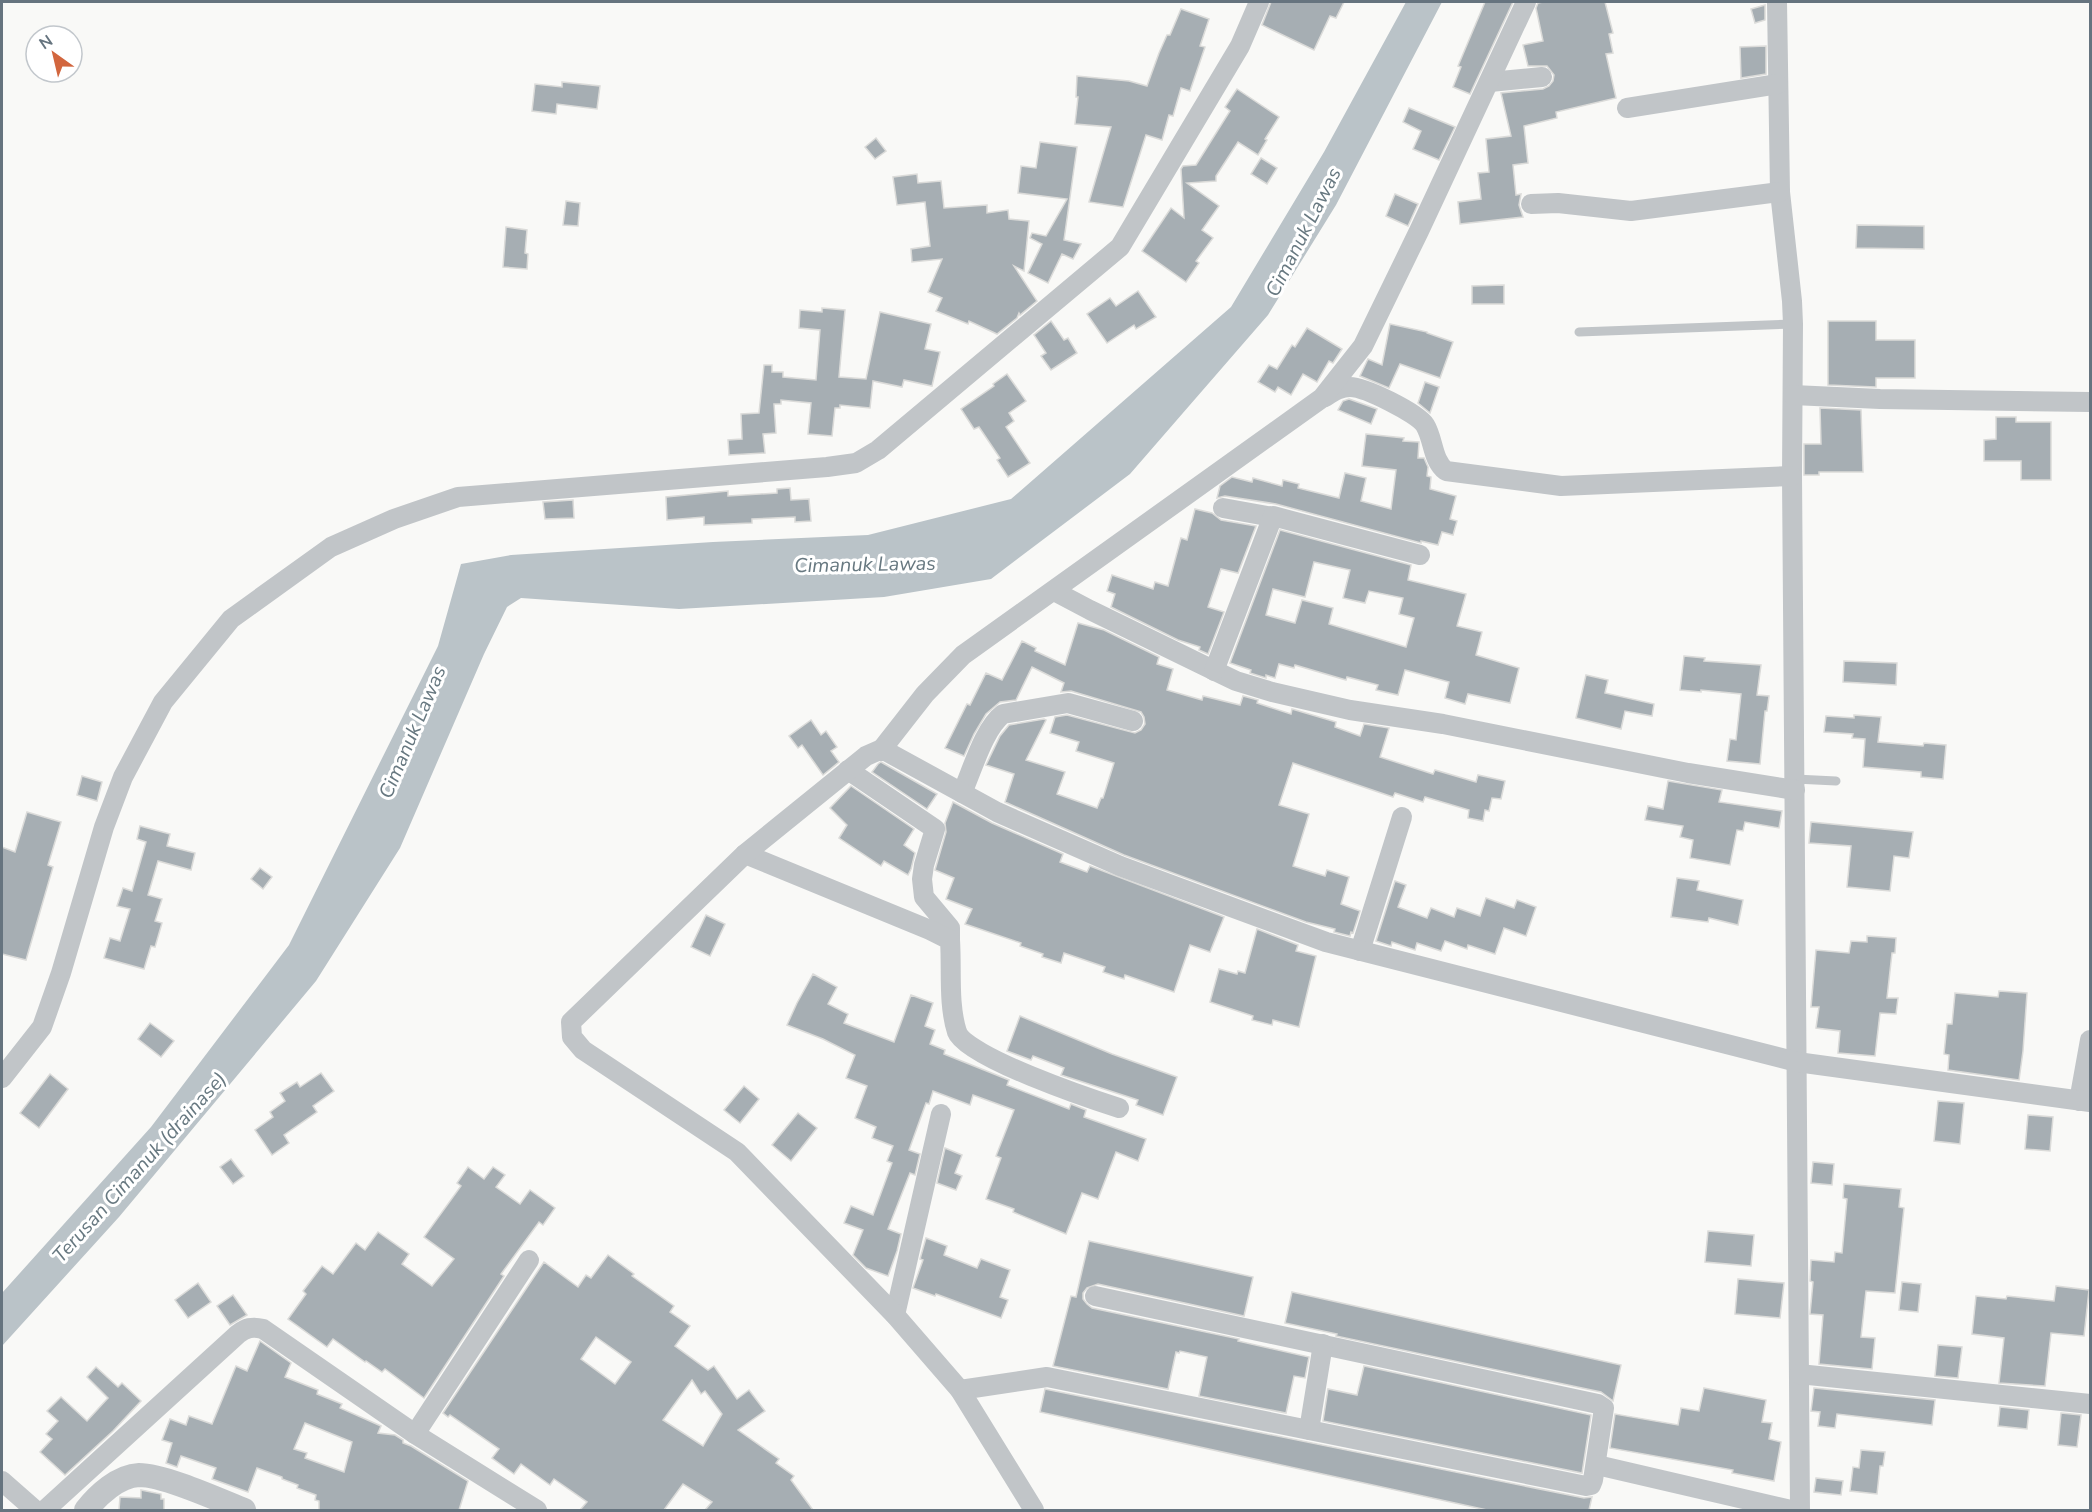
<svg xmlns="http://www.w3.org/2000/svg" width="2092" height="1512" font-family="'Nunito Sans',sans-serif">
  <rect width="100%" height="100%" fill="#f9f9f7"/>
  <path fill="#bac3c8" d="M1406 2H1442L1336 205 1268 315 1130 474 991 579 884 597 679 609 521 598 507 607 484 654 400 848 316 981 119 1217 2 1346V1293L151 1127 289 945 438 646 461 564 511 555 713 542 868 535 1011 499 1231 307 1324 152Z"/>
  <g fill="#a6aeb3" stroke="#dbdbd9" stroke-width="1.5" fill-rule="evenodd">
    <path d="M1271 2H1344L1336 18 1330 16 1314 50 1262 25Z"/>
    <path d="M1485 2H1513L1470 94 1453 87 1461 67 1458 66Z"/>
    <path d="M1543 2H1605L1613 33 1609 34 1613 53 1606 54 1616 98 1556 112 1557 118 1524 126 1528 163 1513 165 1516 195 1521 194 1519 205 1523 217 1460 224 1458 202 1481 199 1478 173 1489 172 1486 139 1511 136 1501 93 1543 89 1549 86 1553 81 1554 75 1547 66H1528L1523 45 1543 41 1536 8 1538 3Z"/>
    <path d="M1765 5V20L1755 23 1751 9Z"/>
    <path d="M1181 9 1209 19 1200 46 1205 47 1190 91 1181 88 1173 116 1169 115 1162 140 1146 135 1123 207 1089 202 1111 127 1075 124 1078 97H1076L1077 76 1129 81 1147 86 1159 53 1167 35H1170Z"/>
    <path d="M1766 46V74L1741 78 1740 47Z"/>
    <path d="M562 82 600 86 597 109 557 104 556 114 532 111 535 84 562 87Z"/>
    <path d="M1237 89 1279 117 1265 139 1267 140 1258 155 1238 142 1216 176V181L1187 183 1219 206 1202 230 1213 238 1196 261 1199 263 1186 282 1142 251 1171 208 1184 218 1181 169 1183 166 1196 165 1230 111 1225 107Z"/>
    <path d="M1409 108 1455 127 1439 160 1413 149 1421 131 1403 122Z"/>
    <path d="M876 138 886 151 875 159 865 147Z"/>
    <path d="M1040 142 1077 147 1064 240 1081 244 1073 259 1062 254 1048 283 1028 273 1042 244 1030 238 1032 233 1046 236 1067 199 1018 193 1021 166 1036 168Z"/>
    <path d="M1261 158 1277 168 1267 184 1251 174Z"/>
    <path d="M917 174 918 183 941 181 944 208 987 205V213L1008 210 1009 219 1029 221 1024 271 1014 266 1037 301 1020 315 1019 313 1017 318 997 334 969 321 968 324 936 311 942 298 928 292 942 259 912 262 911 249 930 246 925 202 897 205 893 177Z"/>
    <path d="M1395 194 1418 204 1408 226 1386 216Z"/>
    <path d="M566 201 580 203 578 226 563 225Z"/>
    <path d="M1857 225 1924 226V249L1856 248Z"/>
    <path d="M506 227 527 230 525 253 528 254 527 269 503 267Z"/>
    <path d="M1504 285V304H1472V286Z"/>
    <path d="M1138 291 1156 317 1136 329 1134 325 1107 343 1087 314 1110 298 1116 306Z"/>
    <path d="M822 308 845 310 839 377 866 379 880 312 931 324 925 349 940 352 932 386 904 380 902 387 873 381 870 408 840 405V408H835L832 436 808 434 811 403 781 400V404H774L776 433 763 434 765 453 729 455 728 440 742 439 741 414 759 413 764 365H772V372H783V377L816 380 820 330 799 328 800 310 822 312Z"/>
    <path d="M1051 321 1064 340 1068 338 1077 353 1051 370 1041 356 1046 353 1034 335Z"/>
    <path d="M1828 321H1876V340H1915V378H1876V387L1828 385Z"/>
    <path d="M1390 324 1427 332V333L1453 342 1440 378 1400 364 1389 388 1360 376 1368 359 1382 365Z"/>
    <path d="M1307 328 1342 349 1333 363 1329 361 1317 382 1303 374 1291 395 1278 387 1275 392 1258 382 1269 365 1277 369 1292 345 1295 347Z"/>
    <path d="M1007 374 1026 401 1009 413 1014 421 1006 427 1030 463 1008 477 997 460 1000 458 979 427 974 429 961 409 994 386 993 384Z"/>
    <path d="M1425 382 1439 387 1430 413 1418 403Z"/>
    <path d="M1349 399 1377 409 1371 424 1338 410 1343 401Z"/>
    <path d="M1820 408 1861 410 1863 472H1819V475H1804V444H1821Z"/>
    <path d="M1996 417H2016V422H2051V480H2021V461H1984V440L1996 439Z"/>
    <path d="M1366 434 1404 438 1403 441 1419 442 1418 458H1424L1428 467 1427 476 1431 477 1430 489 1456 496 1450 519 1457 521 1453 535 1442 532 1438 545 1421 541V543L1276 504 1225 496 1217 498 1220 486 1232 477 1252 482 1253 478 1282 486 1283 480 1299 484 1298 488 1339 498 1345 473 1366 478 1361 501 1391 509 1396 470 1362 466Z"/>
    <path d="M790 488 791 500 809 499 811 521 795 522V517L752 519V523L704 525V517L667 520 666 497 728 491V496L777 493V489Z"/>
    <path d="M573 500 574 518 545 519 543 502Z"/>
    <path d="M1195 509 1212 513 1221 520 1256 526 1238 573 1221 569 1208 607 1224 612 1208 654 1199 650 1200 647 1178 640 1111 607 1115 594 1107 591 1112 575 1153 589 1155 582 1168 586 1181 538 1187 540Z"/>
    <path d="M1280 530 1411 565 1408 580 1466 594 1457 626 1482 632 1476 655 1519 668 1510 703 1468 694 1465 704 1445 698 1449 682 1405 670 1398 695 1376 690 1378 685 1347 677 1346 680 1295 665 1294 668 1279 664 1275 678 1266 675V678L1250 673 1251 670 1230 663ZM1314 562 1350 570 1343 598 1365 603 1369 591 1403 598 1399 614 1414 618 1406 647 1329 624 1333 608 1302 600 1295 623 1266 615 1273 589 1305 597Z"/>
    <path d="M1078 623 1104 630 1159 657 1157 664 1173 669 1167 690 1202 700 1203 696 1240 705 1243 696 1258 700 1257 703 1291 714 1292 709 1336 722 1335 727 1360 736 1364 724 1389 728 1380 757 1433 774 1435 770 1476 782 1478 775 1505 781 1501 799 1492 798 1489 811 1485 810 1483 821 1468 818 1469 810 1425 797 1423 802 1395 793 1393 797 1293 763 1279 805 1309 814 1293 866 1325 876 1327 870 1349 877 1341 904 1360 911 1353 933 1351 932 1350 936 1334 932 1335 929 1306 922 1124 855 1005 802 1014 774 986 765 1000 736 1009 725 1044 719 1046 720 1026 760 1065 772 1057 794 1097 808 1101 798H1103L1114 763 1076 751 1079 742 1050 733 1055 717 1067 715 1135 733 1141 730 1145 724 1144 717 1141 712 1071 691 1061 692 1064 683 1032 667 1016 700 1000 702 986 714 974 734 964 756 945 748 967 704 970 705 986 673 1002 680 1022 641 1036 648 1035 651 1065 665Z"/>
    <path d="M1684 656 1705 658 1704 661 1761 665 1757 695 1769 696 1767 711H1765L1760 764 1727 761 1730 739 1736 740 1741 694 1701 690V692L1680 690Z"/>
    <path d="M1844 661 1897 663 1896 685 1843 682Z"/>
    <path d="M1586 675 1608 680 1605 693 1654 704 1652 716 1625 711 1621 729 1576 718Z"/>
    <path d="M1854 715 1881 717 1878 742 1923 746 1924 743 1946 745 1943 779 1921 777V772L1863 767 1865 739 1852 738 1853 734 1824 732 1826 716 1854 718Z"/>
    <path d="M811 720 821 735 826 731 837 747 831 751 839 762 823 775 802 745 798 748 789 736Z"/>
    <path d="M881 762 937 794 927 809 872 772 878 764Z"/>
    <path d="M82 776 102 782 97 801 77 795Z"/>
    <path d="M1668 781 1722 790 1719 802 1782 811 1779 828 1745 822 1743 831 1737 830 1730 865 1690 858 1693 840 1680 837 1683 826 1645 820 1648 806 1663 809Z"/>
    <path d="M851 786 914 829 904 845 915 853 911 869 908 875 884 861 881 866 839 838 847 825 830 808Z"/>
    <path d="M953 802 992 823 1063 854 1060 862 1087 872 1090 866 1224 917 1210 952 1190 945 1174 992 1125 975 1124 979 1103 972 1105 967 1064 953 1061 963 1042 957 1043 954 1020 946 1021 943 965 924 972 909 946 899 954 878 935 870 946 832 945 823Z"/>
    <path d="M27 812 61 822 48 865 53 867 26 960 2 954V847L15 852Z"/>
    <path d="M1811 822 1913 832 1909 858 1894 856 1890 891 1847 887 1851 846 1809 843Z"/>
    <path d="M140 826 170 834 167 846 195 853 191 870 158 861 148 895 162 899 155 921 162 923 155 947 151 946 144 969 104 958 110 938 120 941 130 909 117 906 123 888 132 891 146 842 137 839Z"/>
    <path d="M260 868 272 877 263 889 251 879Z"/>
    <path d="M1677 878 1699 881 1697 890 1743 900 1738 925 1709 918 1708 922 1671 917Z"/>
    <path d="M1395 881 1406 885 1398 907 1427 918 1431 908 1454 917 1457 908 1480 916 1486 898 1514 908 1517 900 1536 907 1526 936 1504 928 1495 954 1468 945 1467 949 1445 941 1441 951 1417 943 1415 950 1392 942 1391 946 1376 941Z"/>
    <path d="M706 915 725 924 710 956 691 947Z"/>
    <path d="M1257 929 1298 945 1296 951 1316 956 1299 1027 1273 1020 1272 1025 1252 1020 1253 1016 1210 1002 1219 969 1237 974 1238 971 1245 973Z"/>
    <path d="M1867 936 1896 938 1895 953H1892L1887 998H1898L1896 1014 1880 1013 1875 1056 1838 1053 1840 1031 1816 1028 1819 1007H1811L1816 950 1849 953 1851 941 1867 942Z"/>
    <path d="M813 974 837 987 828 1004 848 1014 844 1023 894 1042 911 995 933 1003 925 1026 935 1030 930 1044 945 1050 944 1054 1009 1080 1007 1085 1069 1109 1071 1104 1086 1110 1084 1117 1146 1139 1138 1161 1116 1152 1098 1199 1082 1193 1066 1234 1013 1212 1014 1209 986 1199 1001 1158 996 1156 1014 1110 973 1095 970 1105 933 1091 929 1104 926 1103 909 1150 920 1154 915 1175 910 1173 888 1229 901 1234 897 1251 888 1276 866 1268 853 1255 863 1230 844 1223 851 1206 873 1215 892 1163 887 1161 893 1146 872 1138 876 1127 855 1118 867 1086 846 1078 855 1055 823 1039 787 1025 797 1003Z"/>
    <path d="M1999 991 2027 993 2023 1051 2019 1080 1948 1070 1949 1055 1944 1054 1947 1024H1952L1955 993 1998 997Z"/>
    <path d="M1020 1016 1112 1054 1177 1077 1163 1115 1136 1105 1138 1100 1061 1075 1064 1068 1033 1056 1031 1060 1007 1051Z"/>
    <path d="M150 1023 174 1041 161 1057 138 1039Z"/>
    <path d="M321 1073 334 1091 313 1106 317 1112 284 1135 289 1143 272 1155 255 1130 273 1117 270 1112 285 1101 280 1093 297 1082 300 1087Z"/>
    <path d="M50 1074 68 1089 39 1128 20 1113Z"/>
    <path d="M744 1086 759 1099 740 1123 724 1110Z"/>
    <path d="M1938 1101 1964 1103 1960 1144 1934 1141Z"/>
    <path d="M798 1113 817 1128 791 1161 772 1145Z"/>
    <path d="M2028 1115 2053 1117 2050 1151 2025 1149Z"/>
    <path d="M945 1148 962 1155 955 1173 962 1176 956 1190 937 1183Z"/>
    <path d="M231 1159 244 1176 233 1184 220 1167Z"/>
    <path d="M1813 1162 1834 1164 1832 1185 1811 1183Z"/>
    <path d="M468 1167 484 1179 493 1167 505 1175 496 1187 520 1204 530 1190 555 1208 543 1225 539 1222 501 1274 504 1276 424 1398 385 1369 382 1372 366 1361 365 1362 333 1339 327 1347 288 1319 306 1294 303 1291 322 1266 333 1274 356 1243 365 1250 378 1232 409 1254 402 1264 432 1286 454 1259 424 1237 461 1186 457 1183Z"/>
    <path d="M1844 1184 1901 1189 1899 1207 1904 1208 1895 1293 1866 1291 1861 1337 1875 1338 1872 1369 1819 1364 1823 1315 1810 1314 1813 1282 1810 1281 1811 1260 1834 1262 1835 1252 1842 1253 1847 1199 1843 1198Z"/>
    <path d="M1708 1231 1754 1235 1751 1266 1705 1262Z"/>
    <path d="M926 1238 947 1246 944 1255 977 1268 981 1259 1010 1270 1000 1297 1008 1300 1001 1318 936 1294 935 1296 913 1288 923 1260 920 1259Z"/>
    <path d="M1089 1241 1253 1277 1244 1316 1098 1284 1087 1288 1083 1293V1299L1087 1304 1092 1308 1239 1339 1238 1341 1309 1357 1305 1378 1294 1376 1286 1413 1199 1396 1207 1357 1180 1351 1179 1353 1176 1352 1168 1389 1053 1366 1071 1296 1076 1297Z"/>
    <path d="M608 1255 634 1274 632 1276 674 1306 670 1312 690 1326 675 1346 708 1370 714 1366 737 1399 749 1390 765 1411 738 1430 779 1459 776 1463 794 1476 791 1480 813 1510H705L712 1502 683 1484 664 1510H580L587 1502 554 1479 550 1485 521 1464 514 1474 492 1458 499 1449 450 1415 448 1417 443 1413 544 1262 578 1287 586 1275 591 1278ZM596 1337 631 1362 615 1384 581 1359ZM692 1380 701 1394 705 1391 722 1414 703 1446 663 1420Z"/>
    <path d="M1738 1279 1784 1283 1780 1318 1735 1314Z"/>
    <path d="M1902 1282 1921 1284 1918 1312 1899 1310Z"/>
    <path d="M198 1283 211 1302 188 1318 175 1300Z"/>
    <path d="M2056 1286 2089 1290 2084 1336 2051 1333 2045 1386 1999 1383 2004 1338 1972 1334 1976 1296 2006 1299 2007 1296 2054 1301Z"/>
    <path d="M1292 1292 1621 1365 1613 1401 1601 1392 1336 1336 1337 1334 1285 1323Z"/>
    <path d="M233 1295 247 1315 230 1325 217 1306Z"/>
    <path d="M260 1341 291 1363 285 1377 318 1390 317 1394 342 1404 340 1408 381 1426 378 1433 395 1435 403 1440V1443L411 1446 468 1481 459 1510H319V1501L315 1500 316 1495 297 1488 298 1485 282 1479V1477L257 1468 248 1492 212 1479 216 1468 181 1456 177 1467 166 1463 172 1443 162 1440 170 1419 186 1425 189 1416 212 1424 236 1366 247 1371ZM305 1423 352 1442 344 1472 305 1458 307 1453 294 1449Z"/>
    <path d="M1938 1345 1962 1347 1958 1378 1935 1376Z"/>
    <path d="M1364 1366 1591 1415 1582 1473 1323 1421 1328 1389 1357 1395Z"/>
    <path d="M96 1367 118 1387 122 1383 141 1401 113 1431 65 1475 40 1452 52 1439 46 1434 58 1421 47 1411 61 1397 87 1421 108 1398 87 1377Z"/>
    <path d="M1704 1388 1766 1400 1762 1422 1772 1423 1769 1439 1781 1442 1774 1481 1732 1473 1733 1470 1610 1448 1615 1414 1678 1425 1681 1408 1699 1411Z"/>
    <path d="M1814 1388 1935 1400 1932 1425 1837 1414 1835 1428 1818 1426 1820 1412 1811 1411Z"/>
    <path d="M1045 1389 1584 1498 1592 1497 1589 1510H1487L1040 1412Z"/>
    <path d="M2000 1407 2029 1410 2027 1429 1998 1426Z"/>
    <path d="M2061 1413 2081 1415 2077 1447 2058 1445Z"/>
    <path d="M1861 1450 1885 1452 1883 1466H1880L1877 1494 1850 1491 1853 1467 1859 1468Z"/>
    <path d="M1816 1478 1843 1481 1841 1495 1814 1492Z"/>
    <path d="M141 1490 161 1494V1499H164V1510H119L120 1497 141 1498Z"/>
  </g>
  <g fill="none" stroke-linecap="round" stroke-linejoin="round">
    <g stroke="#c1c5c8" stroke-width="9">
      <path d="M1579 332 1793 324"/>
      <path d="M1795 779 1836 781"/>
    </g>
    <g stroke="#c1c5c8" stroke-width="20">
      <path d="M1777 2 1780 192 1792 301 1793 324 1792 476 1800 1510"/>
      <path d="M1490 82 1542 77"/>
      <path d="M1627 108 1778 84"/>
      <path d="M1531 204 1558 203 1631 211 1780 192"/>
      <path d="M1793 395 1880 399 2090 402"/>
      <path d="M1325 397C1333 392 1340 387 1350 387 1365 387 1417 413 1425 425 1434 440 1432 460 1446 471L1561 486 1792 476"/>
      <path d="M1223 508 1272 517"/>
      <path d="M1054 591 1090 610 1209 668 1236 681 1272 692 1350 710 1443 724 1688 773 1795 790"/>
      <path d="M1214 671 1273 516 1420 555"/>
      <path d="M882 749 925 694 963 655 1322 398 1363 346 1419 231 1526 2"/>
      <path d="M848 770 935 829 924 865 922 879 924 897 950 928V940"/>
      <path d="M962 793C972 771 984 728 1003 714L1068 703 1133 721"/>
      <path d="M745 854 930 930 950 940C952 970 948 1004 957 1032 966 1057 1091 1099 1119 1108"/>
      <path d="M1360 951 1402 817"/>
      <path d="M2 1078 42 1027 61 973 104 827 123 777 163 702 231 619 331 547 394 519 458 497 827 467 856 463 878 450 1120 247 1240 46 1259 2"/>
      <path d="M2079 1101 2090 1040"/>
      <path d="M895 1315 941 1114"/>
      <path d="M1799 1374 2090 1404"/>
      <path d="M960 1390 1047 1377 1586 1486 1591 1485 1593 1480 1604 1408 1598 1404 1095 1296"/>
      <path d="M1309 1430 1323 1344"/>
      <path d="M415 1434 529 1260"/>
      <path d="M1597 1465 1791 1510"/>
      <path d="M2 1481 35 1510"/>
      <path d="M45 1510 238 1334C246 1328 252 1326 263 1329L415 1434 537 1510"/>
      <path d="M1034 1510 960 1390 895 1315 737 1152 583 1050 572 1037 571 1022 745 854 866 756 882 749 997 812 1120 866 1326 942 1797 1062 2090 1102"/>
    </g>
    <path stroke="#c1c5c8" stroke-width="24" d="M86 1510C98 1495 118 1476 139 1475 164 1475 219 1500 244 1510"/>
  </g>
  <g text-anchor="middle" stroke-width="6" stroke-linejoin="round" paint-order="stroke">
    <g font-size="20" font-style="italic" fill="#677880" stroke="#fff">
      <text transform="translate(1303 232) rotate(-63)" y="7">Cimanuk Lawas</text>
      <text transform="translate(865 564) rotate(-1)" y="7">Cimanuk Lawas</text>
      <text transform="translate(412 732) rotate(-67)" y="7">Cimanuk Lawas</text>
      <text transform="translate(139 1167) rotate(-48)" y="7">Terusan Cimanuk (drainase)</text>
    </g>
  </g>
  <rect width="2092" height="1512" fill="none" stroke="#66747f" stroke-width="6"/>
  <g transform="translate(54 54) rotate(326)"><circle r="28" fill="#ffffff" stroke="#c2c7cc" stroke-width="1.5"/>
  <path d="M0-4.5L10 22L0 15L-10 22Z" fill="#d2663e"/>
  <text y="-9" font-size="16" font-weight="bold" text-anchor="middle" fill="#66747f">N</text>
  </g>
</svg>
